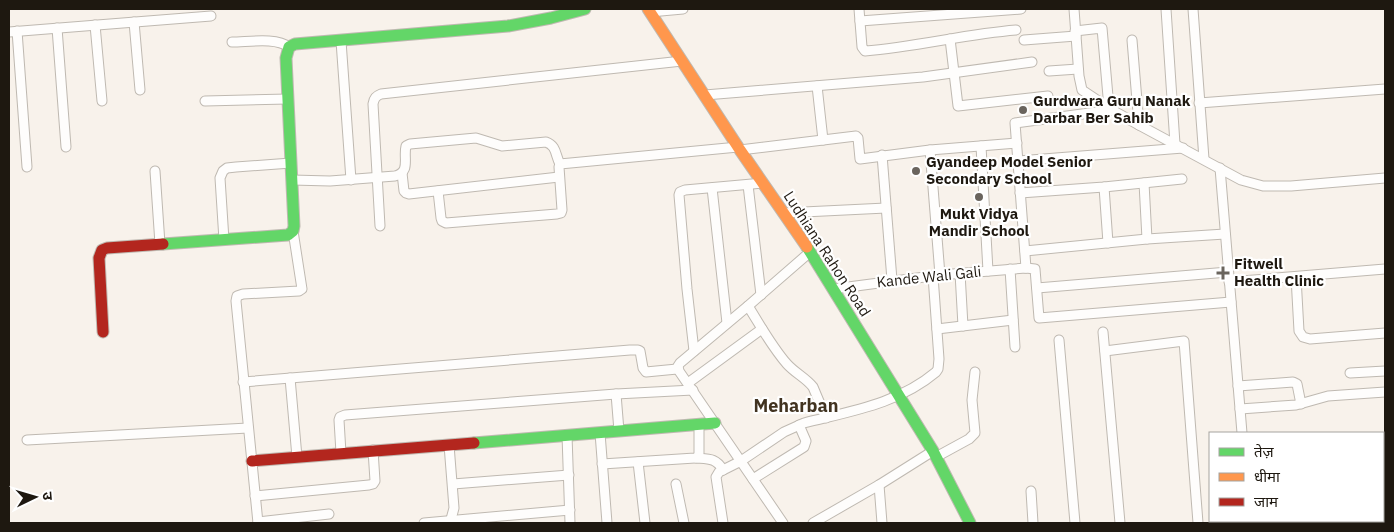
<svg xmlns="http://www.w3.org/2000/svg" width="1394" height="532" font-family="'IBM Plex Sans','Noto Sans Devanagari',sans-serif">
  <rect width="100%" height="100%" fill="#f8f2eb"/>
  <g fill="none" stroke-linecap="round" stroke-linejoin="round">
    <g stroke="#bfb9b1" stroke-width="11">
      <g id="street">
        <path d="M859 9 862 47 865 51C916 47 966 34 1016 30"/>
        <path d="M1074 9 1079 76 1082 90 1112 110 1139 125 1241 180 1263 186H1291L1385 178"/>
        <path d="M1166 9 1175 144"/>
        <path d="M1193 9 1204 159"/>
        <path d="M650 12 683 9"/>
        <path d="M860 21 1021 9"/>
        <path d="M134 22 140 90"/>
        <path d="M95 25 102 101"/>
        <path d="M57 28 66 147"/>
        <path d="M17 31 27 167"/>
        <path d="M1075 31 1102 28 1109 108"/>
        <path d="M9 32 211 16"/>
        <path d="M950 39 958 106 1048 96"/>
        <path d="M1024 40 1076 36"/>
        <path d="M1132 40 1139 125"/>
        <path d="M341 41 351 180"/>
        <path d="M232 42C248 42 276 37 289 47"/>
        <path d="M1049 71 1078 69"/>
        <path d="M817 86 823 140"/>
        <path d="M705 95 923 77 1032 62"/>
        <path d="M205 101 288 99"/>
        <path d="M1199 103 1385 89"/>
        <path d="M981 146 988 271"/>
        <path d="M740 150 856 136 858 138 860 159 930 150 1017 143"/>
        <path d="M930 150 940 275"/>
        <path d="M882 155 892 280"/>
        <path d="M1018 161 1183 148"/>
        <path d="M1220 168 1242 433"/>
        <path d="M155 171 160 244"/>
        <path d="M402 173 404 191 406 193 409 194 559 177"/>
        <path d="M292 180 330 181 395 176C411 172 403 158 406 146L410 144 476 138 502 146 546 142C557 146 555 155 560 164"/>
        <path d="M1144 183 1147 239"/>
        <path d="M748 185 761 295"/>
        <path d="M1104 187 1108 243"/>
        <path d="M712 188 727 323"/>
        <path d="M438 191 441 218 442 221 446 223 557 214 561 213 562 210 559 167 560 164 738 147"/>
        <path d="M1020 193 1104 187 1182 179"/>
        <path d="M783 213 886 208"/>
        <path d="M380 226 373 104C374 98 376 96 381 94L682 61"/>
        <path d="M224 240 220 178 223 171 227 168 236 167 291 163"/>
        <path d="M1025 251 1147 239 1225 234"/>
        <path d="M1026 268 1015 123 1112 110"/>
        <path d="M1010 269 1015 347"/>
        <path d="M960 273 963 326"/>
        <path d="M1296 277 1299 331 1303 337 1310 339 1385 333"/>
        <path d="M1229 282 1385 269"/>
        <path d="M1037 288 1228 272"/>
        <path d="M833 289 940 275 1026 268 1035 269 1039 318 1231 302"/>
        <path d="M748 306C760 325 772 347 787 364 795 373 806 378 813 387L826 418"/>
        <path d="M937 329 1013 320"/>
        <path d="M1103 332 1120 523"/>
        <path d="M1059 340 1075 523"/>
        <path d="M694 351 687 289 679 195 680 192 685 190 763 183"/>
        <path d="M1105 351 1184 341 1198 523"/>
        <path d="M1350 373 1385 371"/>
        <path d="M290 378 297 457"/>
        <path d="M243 382 630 350H638L640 351 643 368 646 372 677 369"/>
        <path d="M688 383 762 329"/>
        <path d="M1238 386 1293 382 1297 384 1301 404"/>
        <path d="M616 394 619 431"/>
        <path d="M1240 409 1296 405 1328 396 1385 392"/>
        <path d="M600 433 607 523"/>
        <path d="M567 435 570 523"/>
        <path d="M27 440 248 428"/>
        <path d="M449 445 454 508 450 523"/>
        <path d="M341 453 339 420 340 417 345 415 616 394 693 390"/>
        <path d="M936 457 969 439 975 433 972 400 975 372"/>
        <path d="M696 458C709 459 716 458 723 470"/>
        <path d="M638 462 645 523"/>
        <path d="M602 464 695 458 698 457 699 453V425"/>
        <path d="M753 479 804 447 806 441 799 425"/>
        <path d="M453 484 569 475"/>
        <path d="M676 484 684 523"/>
        <path d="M879 485 882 523"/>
        <path d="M1031 491 1033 523"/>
        <path d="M255 496 369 485 373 484 375 481 373 450"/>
        <path d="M1250 521 1251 523"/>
        <path d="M258 522 329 514"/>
        <path d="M258 523 236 301 237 296 243 294 299 291 302 289 293 231"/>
        <path d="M424 523 570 510"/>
        <path d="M723 523 716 477 719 472 741 461 784 432 804 423C851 411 898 404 936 372L938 369 939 359 933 276"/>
        <path d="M783 523 679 371 678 366 680 363 748 306 810 252"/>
        <path d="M813 523 879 485 933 451"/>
      </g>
    </g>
    <g stroke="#bfb9b1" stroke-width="13">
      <g id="fast">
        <path d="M163 244 288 235 293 231 294 226 286 58 289 47 295 44 508 26 551 18 585 9"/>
        <path d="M807 247 933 451 970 523"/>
        <path d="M474 443 715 423"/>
      </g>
    </g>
    <g stroke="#bfb9b1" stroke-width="13">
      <path id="slow" d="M648 9 740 150 807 247"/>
    </g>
    <g stroke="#bfb9b1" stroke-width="13">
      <g id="jam">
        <path d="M103 332 99 258 102 250 107 248 163 244"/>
        <path d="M252 461 474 443"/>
      </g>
    </g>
    <use href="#street" stroke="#fefdfc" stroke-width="9"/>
    <use href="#fast" stroke="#63d668" stroke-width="11"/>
    <use href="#slow" stroke="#ff974d" stroke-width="11"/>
    <use href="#jam" stroke="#b3261e" stroke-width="11"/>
  </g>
  <g fill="#6a645d" stroke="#fff" stroke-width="2">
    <circle cx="1023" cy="110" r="5"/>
    <circle cx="916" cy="171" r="5"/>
    <circle cx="979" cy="197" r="5"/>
    <path d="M1220.5 265.5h5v5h5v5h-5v5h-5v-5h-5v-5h5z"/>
  </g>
  <g text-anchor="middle" stroke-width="4.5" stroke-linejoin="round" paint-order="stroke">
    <g font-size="15" font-weight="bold" fill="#1e1810" stroke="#fff" text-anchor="start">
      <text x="1033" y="106">Gurdwara Guru Nanak<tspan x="1033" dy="17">Darbar Ber Sahib</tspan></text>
      <text x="926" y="167">Gyandeep Model Senior<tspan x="926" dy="17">Secondary School</tspan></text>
      <text x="979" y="219" text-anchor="middle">Mukt Vidya<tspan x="979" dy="17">Mandir School</tspan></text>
      <text x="1234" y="269">Fitwell<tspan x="1234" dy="17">Health Clinic</tspan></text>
    </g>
    <g font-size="15" fill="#1e1810" stroke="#fff">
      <text transform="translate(827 254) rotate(57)" y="5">Ludhiana Rahon Road</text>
      <text transform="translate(929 277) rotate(-6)" y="5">Kande Wali Gali</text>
    </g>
    <g font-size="18" font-weight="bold" fill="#413321" stroke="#fff">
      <text x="796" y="412">Meharban</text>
    </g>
  </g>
  <rect width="1394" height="532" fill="none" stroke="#1e1810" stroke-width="20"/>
  <rect x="1209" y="432" width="175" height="90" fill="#ffffff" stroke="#a5a39f"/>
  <rect x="1219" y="448" width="25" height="8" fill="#63d668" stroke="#a5a39f"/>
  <text x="1254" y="457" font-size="15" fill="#1e1810">तेज़</text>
  <rect x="1219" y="473" width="25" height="8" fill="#ff974d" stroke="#a5a39f"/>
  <text x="1254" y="482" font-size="15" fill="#1e1810">धीमा</text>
  <rect x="1219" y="498" width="25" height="8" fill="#b3261e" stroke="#a5a39f"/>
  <text x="1254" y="507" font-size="15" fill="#1e1810">जाम</text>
  <g transform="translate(35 497) rotate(85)" stroke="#ffffff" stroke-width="4" paint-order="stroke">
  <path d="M0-4L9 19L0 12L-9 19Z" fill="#1e1810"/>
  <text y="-8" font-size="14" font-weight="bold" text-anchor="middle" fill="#1e1810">उ</text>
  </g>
</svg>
